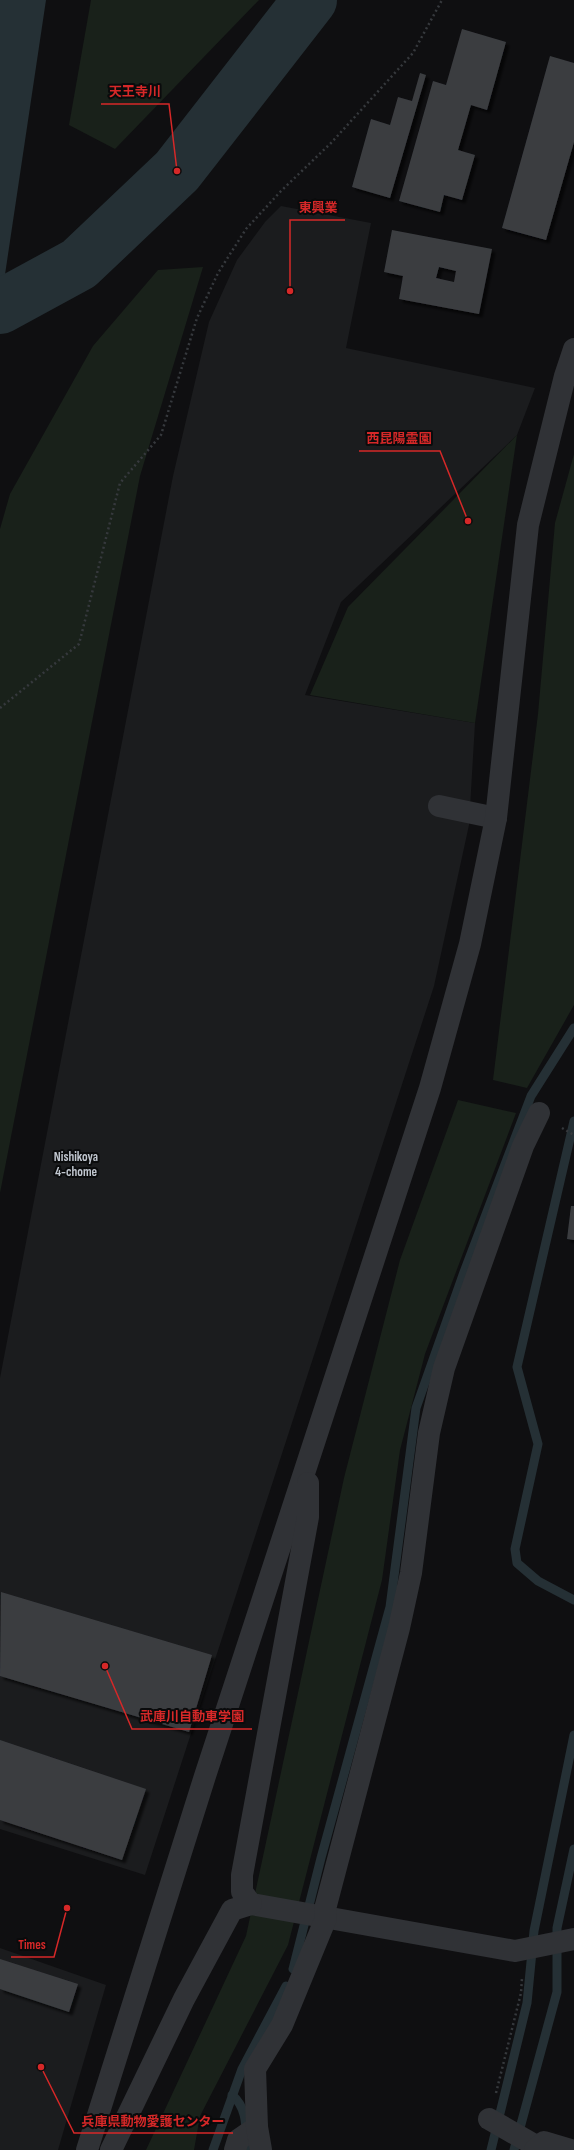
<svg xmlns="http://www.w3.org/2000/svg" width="574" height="2150" font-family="'Sofia Sans Condensed','Noto Sans JP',sans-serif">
  <defs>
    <filter id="shadow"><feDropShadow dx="3.5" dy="3.5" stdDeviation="1" flood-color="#0009"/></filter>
  </defs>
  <rect width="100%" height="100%" fill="#0f0f11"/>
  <g fill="#1b1c1e">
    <path d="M281 206 371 223 346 348 535 388 517 435 341 602 305 695 475 723 469 825 434 986 145 1875 0 1829V1378L173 476 209 322 237 260 265 222Z"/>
    <path d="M0 1948 106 1985 58 2150H0Z"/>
  </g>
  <g fill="#19211a">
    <path d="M91 0H259L115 149 69 125Z"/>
    <path d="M203 267 140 476 0 1193V529L10 494 93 346 158 270Z"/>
    <path d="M517 435 475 723 310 695 348 607Z"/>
    <path d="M574 454V1005L527 1088 493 1080 538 714 555 523Z"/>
    <path d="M458 1100 516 1113 425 1354 400 1450 382 1580 288 1945 200 2116 194 2150H146L246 1936 344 1478 400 1260Z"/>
  </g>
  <path fill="#253035" d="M0 0H46L0 308Z"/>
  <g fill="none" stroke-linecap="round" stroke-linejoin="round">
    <g stroke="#253035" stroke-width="9">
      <path d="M574 1121 517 1367 538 1444 515 1549 517 1563 538 1581 574 1600"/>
      <path d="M293 1969 321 1858 390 1607 416 1408 464 1272 531 1096 574 1028"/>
      <path d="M232 2095C248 2108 246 2130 247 2150"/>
      <path d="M213 2150 242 2069 286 1986"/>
      <path d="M491 2150 527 2003 534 1931 574 1735"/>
      <path d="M514 2150 557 1992V1928L574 1849"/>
    </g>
    <path stroke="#253035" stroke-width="54" d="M0 307 79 264 177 171 310 0"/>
  </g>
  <g fill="#3b3d41" fill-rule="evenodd" filter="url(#shadow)">
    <path d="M462 29 506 42 487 110 471 105 458 150 475 155 462 200 444 195 440 212 399 201 433 81 446 85Z"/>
    <path d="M550 56 574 63V142L546 240 502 228Z"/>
    <path d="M420 73 426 75 390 198 352 187 371 119 390 125 398 97 412 101Z"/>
    <path d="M392 230 492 249 479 314 399 299 403 276 384 272ZM439 267 456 271 454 282 436 278Z"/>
    <path d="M571 1206H574V1240L567 1239Z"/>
    <path d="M1 1592 212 1655 189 1732 0 1676Z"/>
    <path d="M0 1740 146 1789 122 1860 0 1820Z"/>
    <path d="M0 1959 78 1984 69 2012 0 1989Z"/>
  </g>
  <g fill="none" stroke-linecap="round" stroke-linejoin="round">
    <g stroke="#36393d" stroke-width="2.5" stroke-dasharray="2 3" stroke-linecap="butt">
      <path d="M0 708 79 644 120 483 161 435 197 318 218 273 246 229 281 191 331 143 413 53 442 0"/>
      <path d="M562 1128 574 1135"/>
      <path d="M496 2093 521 1993 522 1978"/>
    </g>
    <g stroke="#303236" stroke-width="22">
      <path d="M439 806 496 818"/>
      <path d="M251 1904 515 1951 574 1939"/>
      <path d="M489 2119 538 2147"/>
      <path d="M87 2150 205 1776 430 1088 470 944 496 818 528 525 565 376 574 349"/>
      <path d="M111 2150 184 1999 232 1910 251 1904 242 1892V1875L308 1517V1483"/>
      <path d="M235 2150 238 2140 257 2127"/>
      <path d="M261 2150 257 2127 255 2069 282 2025 326 1918 325 1909 399 1628 411 1573 429 1433 444 1368 523 1146 539 1113"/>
      <path d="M535 2150 544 2142 571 2150"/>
    </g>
  </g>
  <g text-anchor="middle" stroke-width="4" stroke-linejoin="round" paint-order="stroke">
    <g font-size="13" font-weight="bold" fill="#c0c6cf" stroke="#0a0b0c">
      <text x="76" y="1161">Nishikoya<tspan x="76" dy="15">4-chome</tspan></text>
    </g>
  </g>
  <path fill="none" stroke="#d62828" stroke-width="1.5" d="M177 171L169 104H101M290 291L290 220H345M468 521L440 451H359M105 1666L132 1729H252M67 1908L54 1957H11M41 2067L74 2133H233"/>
  <g fill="#d62828" stroke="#0a0b0c" stroke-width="1.5">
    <circle cx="177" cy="171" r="4"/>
    <circle cx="290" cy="291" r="4"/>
    <circle cx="468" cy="521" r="4"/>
    <circle cx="105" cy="1666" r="4"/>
    <circle cx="67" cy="1908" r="4"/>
    <circle cx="41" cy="2067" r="4"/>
  </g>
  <g font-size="13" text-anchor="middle" font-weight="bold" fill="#d62828" stroke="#0a0b0c" stroke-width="4" stroke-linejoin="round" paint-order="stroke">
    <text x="135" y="96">天王寺川</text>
    <text x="318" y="212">東興業</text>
    <text x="399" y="443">西昆陽霊園</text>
    <text x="192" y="1721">武庫川自動車学園</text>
    <text x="32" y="1949">Times</text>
    <text x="153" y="2126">兵庫県動物愛護センター</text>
  </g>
</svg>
